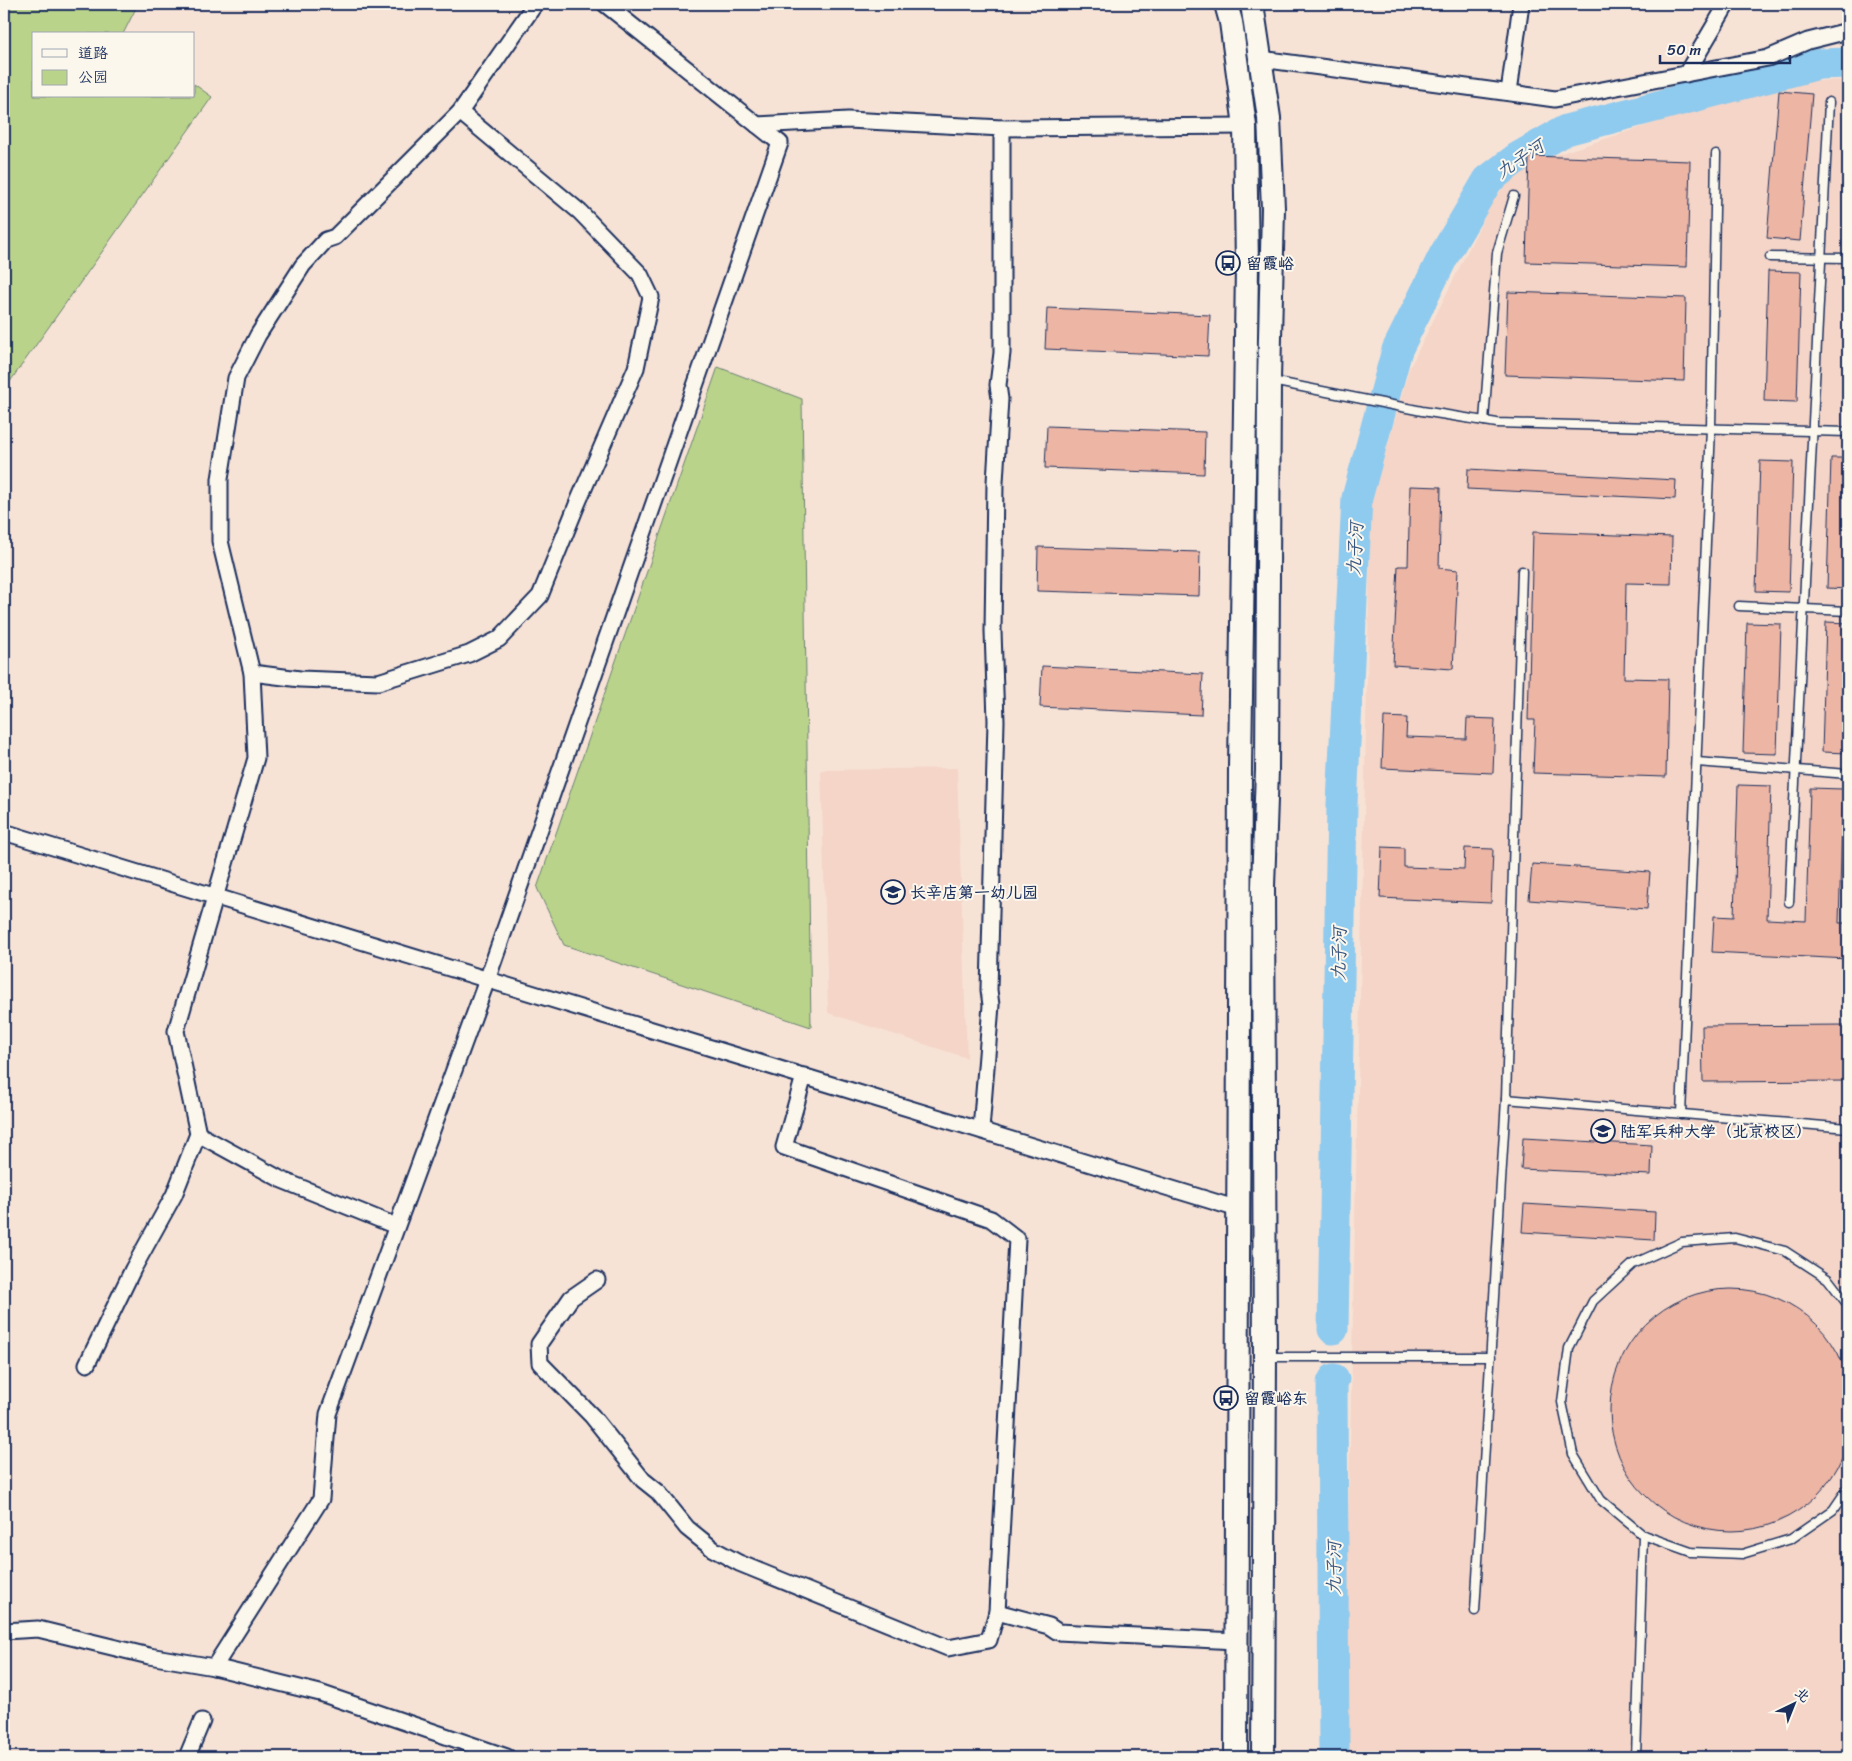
<svg xmlns="http://www.w3.org/2000/svg" width="1852" height="1761" font-family="Sriracha,'LXGW WenKai TC',sans-serif">
  <rect width="100%" height="100%" fill="#f7e3d6"/>
  <filter id="ink" filterUnits="userSpaceOnUse"><feTurbulence type="fractalNoise" baseFrequency=".02" numOctaves="2"/><feDisplacementMap in="SourceGraphic" scale="10" xChannelSelector="R" yChannelSelector="G"/><feConvolveMatrix kernelMatrix="1 2 1 2 8 2 1 2 1" color-interpolation-filters="sRGB"/></filter>
  <g filter="url(#ink)">
    <g fill="#f4d5c7">
      <path d="M1848 80V1757H1343L1371 505 1409 369 1494 198 1524 165 1782 82Z"/>
      <path d="M957 768 967 1058 828 1013 821 770Z"/>
    </g>
    <g fill="#bad38a" stroke="#6a8174">
      <path d="M4 4H138L123 34H34V96H194V84L212 97 4 390Z"/>
      <path d="M718 367 802 399 811 1027 564 945 537 888Z"/>
    </g>
    <g fill="none" stroke-linecap="round" stroke-linejoin="round">
      <g stroke="#8fcaef" stroke-width="31">
        <path d="M1333 1329 1342 804 1357 498 1397 350 1444 255 1488 180 1517 158 1566 130 1819 64 1848 63"/>
        <path d="M1334 1379 1332 1383 1334 1757"/>
      </g>
    </g>
    <g fill="#edb5a4" stroke="#1b2f5e">
      <path d="M1779 91 1812 94 1800 241 1767 238Z"/>
      <path d="M1529 156 1690 161 1687 267 1526 262Z"/>
      <path d="M1768 271 1801 272 1797 402 1764 401Z"/>
      <path d="M1508 292 1686 298 1684 381 1505 375Z"/>
      <path d="M1047 308 1210 315 1208 356 1045 349Z"/>
      <path d="M1047 426 1205 432 1204 474 1045 468Z"/>
      <path d="M1831 458H1848V589L1827 588Z"/>
      <path d="M1760 461 1793 462 1789 592 1756 591Z"/>
      <path d="M1468 469 1676 480 1675 499 1467 489Z"/>
      <path d="M1410 486 1441 487 1439 568 1458 570 1453 669 1393 665 1398 566H1408Z"/>
      <path d="M1533 532 1672 537 1671 584 1626 583 1624 678 1668 679 1666 777 1533 773 1535 720H1528Z"/>
      <path d="M1038 547 1200 552 1199 596 1037 591Z"/>
      <path d="M1826 622 1848 623V753L1822 752Z"/>
      <path d="M1747 623 1781 624 1777 754 1743 753Z"/>
      <path d="M1042 666 1203 674 1201 715 1040 707Z"/>
      <path d="M1384 717 1407 718 1406 737 1466 739 1467 718 1495 719 1493 773 1382 768Z"/>
      <path d="M1738 785 1771 786 1767 919 1806 921 1810 788 1843 789 1839 923H1848V959L1712 952 1714 916 1734 917Z"/>
      <path d="M1382 847 1404 848V867L1464 869 1465 848 1493 849 1491 903 1380 898Z"/>
      <path d="M1532 864 1650 872 1647 909 1529 900Z"/>
      <path d="M1848 1025V1081L1703 1082 1702 1026Z"/>
      <path d="M1523 1138 1652 1145 1651 1175 1521 1169Z"/>
      <path d="M1524 1204 1655 1212 1654 1240 1522 1232Z"/>
      <circle cx="1731" cy="1410" r="121"/>
    </g>
    <g fill="none" stroke-linecap="round" stroke-linejoin="round">
      <g stroke="#1b2f5e" stroke-width="11">
        <g id="lane">
          <path d="M1770 257 1848 258"/>
          <path d="M1272 381 1422 411 1497 423 1848 432"/>
          <path d="M1484 421 1497 253 1514 196"/>
          <path d="M1739 606 1848 611"/>
          <path d="M1697 762 1848 774"/>
          <path d="M1789 902 1829 102"/>
          <path d="M1506 1099 1848 1128"/>
          <path d="M1681 1114 1711 428 1716 154"/>
          <path d="M1848 1305 1828 1279 1785 1251 1735 1238 1682 1242 1633 1264 1593 1301 1569 1348 1562 1402 1573 1454 1601 1500 1643 1535 1691 1552 1742 1554 1791 1539 1833 1510 1848 1488"/>
          <path d="M1267 1357H1491"/>
          <path d="M1475 1611 1506 1099 1522 571"/>
          <path d="M1636 1757 1643 1535"/>
        </g>
      </g>
      <g stroke="#1b2f5e" stroke-width="19">
        <g id="street">
          <path d="M1261 59 1555 99 1768 58 1808 41 1848 31"/>
          <path d="M1686 74 1727 4"/>
          <path d="M1509 92 1521 4"/>
          <path d="M757 125 848 120 1002 128 1245 126"/>
          <path d="M252 673 300 679 378 682 469 654 499 639 540 596 578 502 636 368 651 297 640 274 580 212 460 112"/>
          <path d="M4 832 1238 1209"/>
          <path d="M981 1130 991 1005 989 990 996 721 993 631 995 482 1000 399 998 385 1002 353V128"/>
          <path d="M198 1134 282 1180 396 1226"/>
          <path d="M597 1280 571 1298 539 1344 540 1363 592 1416 643 1480 658 1492 687 1528 713 1549 739 1563 948 1648 989 1640 997 1612 1017 1239 991 1219 784 1147 804 1076"/>
          <path d="M87 1364 133 1269 174 1195 198 1134 176 1031 256 758 252 673 220 541V479L236 378 258 335 303 265 326 240 335 237 460 112 535 4"/>
          <path d="M997 1612 1049 1626 1058 1632 1236 1641"/>
          <path d="M4 1631 38 1629 149 1656 214 1667 320 1693 507 1757"/>
          <path d="M214 1667 321 1499 328 1414 487 980 780 143 605 4"/>
          <path d="M187 1757 202 1721"/>
        </g>
      </g>
      <g stroke="#1b2f5e" stroke-width="26">
        <g id="primary">
          <path d="M1226 4 1231 22 1245 126 1247 266 1240 768 1236 1757"/>
          <path d="M1252 4 1269 118 1273 208 1269 380 1267 770 1263 886 1265 1357 1263 1757"/>
        </g>
      </g>
      <use href="#lane" stroke="#fbf7ec" stroke-width="8"/>
      <use href="#street" stroke="#fbf7ec" stroke-width="15"/>
      <use href="#primary" stroke="#fbf7ec" stroke-width="22"/>
    </g>
  </g>
  <defs>
    <g id="bus-ring" transform="scale(1.25)"><circle r="9.5" fill="#fbf7ec" stroke="#1b2f5e" stroke-width="1.5"/><path d="M-5-6H5V4H4V6H2V4H-2V6H-4V4H-5ZM-3.5-4V0h7V-4ZM-3.5 1.2v1.5H-2V1.2ZM2 1.2v1.5H3.5V1.2Z" fill="#1b2f5e"/></g>
    <g id="school-ring" transform="scale(1.25)"><circle r="9.5" fill="#fbf7ec" stroke="#1b2f5e" stroke-width="1.5"/><path d="M0-5L7-2L0 1L-7-2ZM-4 1L0 2.5L4 1V4Q0 6-4 4Z" fill="#1b2f5e"/></g>
    <g id="university-ring" transform="scale(1.25)"><circle r="9.5" fill="#fbf7ec" stroke="#1b2f5e" stroke-width="1.5"/><path d="M0-5L7-2L0 1L-7-2ZM-4 1L0 2.5L4 1V4Q0 6-4 4Z" fill="#1b2f5e"/></g>
  </defs>
  <g fill-rule="evenodd">
    <use href="#bus-ring" x="1228" y="263"/>
    <use href="#school-ring" x="893" y="892"/>
    <use href="#university-ring" x="1603" y="1131"/>
    <use href="#bus-ring" x="1226" y="1398"/>
  </g>
  <g text-anchor="middle" stroke-width="4" stroke-linejoin="round" paint-order="stroke">
    <g font-size="16" font-weight="bold" fill="#1b2f5e" stroke="#fbf7ec" text-anchor="start">
      <text x="1246" y="269">留霞峪</text>
      <text x="910" y="898">长辛店第一幼儿园</text>
      <text x="1620" y="1137">陆军兵种大学（北京校区）</text>
      <text x="1244" y="1404">留霞峪东</text>
    </g>
    <g font-size="18" font-style="italic" fill="#385682" stroke="#fbf7ec">
      <text transform="translate(1520 159) rotate(-34)" y="6">九子河</text>
      <text transform="translate(1355 549) rotate(-87)" y="6">九子河</text>
      <text transform="translate(1339 954) rotate(-89)" y="6">九子河</text>
      <text transform="translate(1334 1568) rotate(-90)" y="6">九子河</text>
    </g>
  </g>
  <rect width="1852" height="1761" fill="none" stroke="#fbf7ec" stroke-width="20"/>
  <rect x="10" y="10" width="1832" height="1741" fill="none" stroke="#1b2f5e" stroke-width="2" filter="url(#ink)"/>
  <rect x="32" y="32" width="162" height="65" fill="#fbf7ec" stroke="#a1a7b3"/>
  <rect x="42" y="49" width="25" height="8" fill="#fbf7ec" stroke="#a1a7b3"/>
  <text x="78" y="58" font-size="15" fill="#1b2f5e">道路</text>
  <rect x="42" y="70" width="25" height="15" fill="#bad38a" stroke="#a1a7b3"/>
  <text x="78" y="82" font-size="15" fill="#1b2f5e">公园</text>
  <g transform="translate(1794 1704) rotate(43)" stroke="#fbf7ec" stroke-width="4" paint-order="stroke">
  <path d="M0-4L9 19L0 12L-9 19Z" fill="#1b2f5e"/>
  <text y="-8" font-size="14" font-weight="bold" text-anchor="middle" fill="#1b2f5e">北</text>
  </g>
  <path d="M1660 55v8h130v-8" fill="none" stroke="#1b2f5e" stroke-width="2.5"/>
  <text x="1667" y="55" font-size="15" fill="#1b2f5e" stroke="#fbf7ec" stroke-width="4" paint-order="stroke">50 m</text>
</svg>
